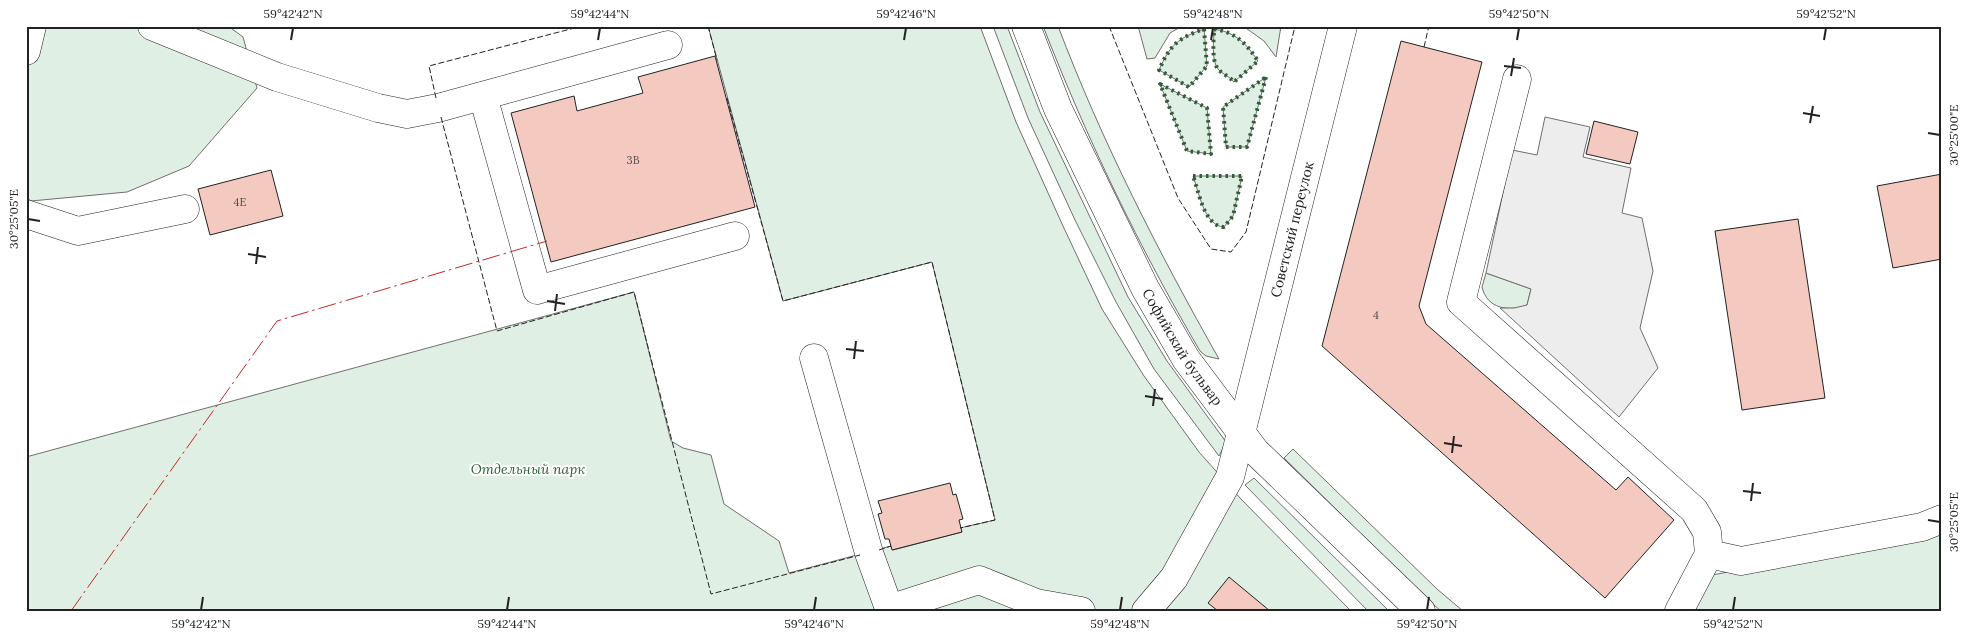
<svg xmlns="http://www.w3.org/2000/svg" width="1968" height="637" font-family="Lora,serif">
  <rect width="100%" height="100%" fill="#fff"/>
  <g fill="#e0efe3" stroke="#6f6f6f">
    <path d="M26 26H228L243 37 257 88 189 166 127 192 31 201 26 197Z"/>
    <path d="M708 26H980L1016 122 1063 226 1102 309 1144 376 1199 452 1240 498 1351 611H26V457L634 292 671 441 683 448 711 455 724 504 779 541 789 573 891 546 893 550 962 532 960 528 995 520 932 262 783 301Z"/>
    <path d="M993 26H1007L1040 112 1128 297 1167 361 1226 442 1219 456 1154 369 1116 302 1075 220 1028 118Z"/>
    <path d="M1043 26H1058C1102 142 1158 251 1219 359L1206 356 1200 351C1139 247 1087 139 1043 26Z"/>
    <path d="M1138 26H1182L1170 33 1155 58 1147 59Z"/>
    <path d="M1243 26H1281L1276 57 1264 41Z"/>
    <path d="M1204 29 1207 66 1189 87 1159 70C1170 45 1178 38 1204 29Z"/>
    <path d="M1214 29C1235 32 1246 43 1258 61L1234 82C1229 76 1222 74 1218 69 1211 60 1214 40 1214 29Z"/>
    <path d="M1266 77 1247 147H1226L1223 107Z"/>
    <path d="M1160 84 1207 108 1211 154 1187 151Z"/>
    <path d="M1193 176H1242L1233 216 1224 227C1204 226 1199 192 1193 176Z"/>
    <path d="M1486 273 1531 289 1527 305C1509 312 1487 309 1482 287Z"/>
    <path d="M1293 449 1437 589 1463 611H1441L1427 599 1284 458Z"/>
    <path d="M1254 478 1389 611H1368L1245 485Z"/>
    <path d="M1942 531V611H1689L1706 576 1929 536Z"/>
  </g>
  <path fill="#ededed" stroke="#6f6f6f" d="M1545 117 1590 127 1583 157 1631 168 1622 213 1642 218 1653 271 1640 328 1658 368 1619 417 1500 308H1514L1527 305 1531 289 1486 273 1512 150 1537 155Z"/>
  <g fill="#f3c9c0" stroke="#222">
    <path d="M1401 41 1482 62 1419 306 1426 324 1616 490 1628 477 1674 520 1605 598 1322 346Z"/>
    <path d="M715 56 755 207 551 262 511 113 574 96 577 111 643 93 638 77Z"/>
    <path d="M1594 121 1638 132 1630 164 1586 154Z"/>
    <path d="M271 170 283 216 210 235 198 189Z"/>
    <path d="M1942 174V259L1893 268 1877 186Z"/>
    <path d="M1798 219 1825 398 1742 410 1715 231Z"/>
    <path d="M950 483 953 495 956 494 963 519 959 520 962 532 892 550 889 539H885L878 514 882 513 878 501Z"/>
    <path d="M1229 577 1270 611H1218L1208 603Z"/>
  </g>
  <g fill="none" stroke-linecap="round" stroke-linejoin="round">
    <g stroke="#222" stroke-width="29">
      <g id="minor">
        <path d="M152 26 277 77 378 108 407 114 438 108 668 45"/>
        <path id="s1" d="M1026 26 1058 109 1145 288 1186 359 1255 451 1421 611"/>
        <path d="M26 51 32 26"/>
        <path d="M1517 79 1461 302 1694 510 1707 532 1709 554"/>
        <path d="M483 96 537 290 735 236"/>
        <path d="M26 214 78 231 185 209"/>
        <path d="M814 358 869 553 890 611"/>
        <path d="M889 609 979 580 1036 603 1081 611"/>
        <path id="s2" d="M1146 611 1174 578 1230 477 1343 26"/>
        <path d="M1679 611 1709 554 1741 561 1922 527 1942 519"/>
      </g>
    </g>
    <use href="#minor" stroke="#fff" stroke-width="28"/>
    <g stroke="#2f5e38" stroke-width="4" stroke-dasharray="2.5 4" stroke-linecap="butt">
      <path d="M1204 29 1207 66 1189 87 1159 70C1170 45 1178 38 1204 29Z"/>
      <path d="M1214 29C1235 32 1246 43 1258 61L1234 82C1229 76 1222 74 1218 69 1211 60 1214 40 1214 29Z"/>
      <path d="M1266 77 1247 147H1226L1223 107Z"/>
      <path d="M1160 84 1207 108 1211 154 1187 151Z"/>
      <path d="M1193 176H1242L1233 216 1224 227C1204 226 1199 192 1193 176Z"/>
    </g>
    <g stroke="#222" stroke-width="1" stroke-dasharray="6 2.5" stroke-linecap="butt">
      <path d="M708 26 717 60"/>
      <path d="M1109 26 1178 198 1211 249 1231 252 1246 232 1295 26"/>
      <path d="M1424 47 1429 26"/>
      <path d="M436 98 429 66 582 26"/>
      <path d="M727 98 783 301 932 262 995 520 960 528"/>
      <path d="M441 117 497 331 634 292 711 594 860 555"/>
      <path d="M879 550 891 546"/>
    </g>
    <path stroke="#c62828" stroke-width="1" stroke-dasharray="18 4 2.5 4" stroke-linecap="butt" d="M71 611 277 321 547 241"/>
  </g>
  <path fill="none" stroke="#222" stroke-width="2" d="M291 40 293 28M598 40 600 28M904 40 906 28M1211 40 1213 28M1517 40 1519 28M1824 40 1826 28M1504 66 1521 68M1511 76 1514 58M1803 113 1820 116M1810 123 1813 106M1928 133 1940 135M28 219 40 221M248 254 266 257M256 264 258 247M547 301 565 304M555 311 557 294M846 349 864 351M854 359 856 341M1145 396 1163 399M1153 406 1155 389M1444 443 1462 446M1452 453 1454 436M1743 491 1761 493M1751 501 1753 483M1928 520 1940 522M201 610 203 597M507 610 509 597M814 610 816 597M1120 610 1122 597M1427 610 1429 597M1733 610 1735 597"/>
  <g text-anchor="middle" stroke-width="4" stroke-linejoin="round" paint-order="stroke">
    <g font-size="11" fill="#564c4a">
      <text x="633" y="164">3В</text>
      <text x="240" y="206">4Е</text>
      <text x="1376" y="319">4</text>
    </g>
    <g font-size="14" fill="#222" stroke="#fff">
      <text dy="5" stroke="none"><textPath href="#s2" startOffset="414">Советский переулок</textPath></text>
      <text dy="5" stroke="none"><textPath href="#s1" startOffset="358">Софийский бульвар</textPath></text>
    </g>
    <g font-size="14" font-style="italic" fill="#2f5e38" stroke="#fff">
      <text x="528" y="474">Отдельный парк</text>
    </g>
  </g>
  <rect width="1968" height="637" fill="none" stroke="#ffffff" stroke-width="55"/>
  <rect x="28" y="28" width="1912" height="582" fill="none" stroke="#222" stroke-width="2"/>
  <g font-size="12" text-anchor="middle" fill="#222">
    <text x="293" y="18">59°42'42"N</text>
    <text x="600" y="18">59°42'44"N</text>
    <text x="906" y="18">59°42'46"N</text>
    <text x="1213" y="18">59°42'48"N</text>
    <text x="1519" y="18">59°42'50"N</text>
    <text x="1826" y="18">59°42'52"N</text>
    <text transform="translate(1954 135) rotate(-90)" y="4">30°25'00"E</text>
    <text transform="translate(14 219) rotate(-90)" y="4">30°25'05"E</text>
    <text transform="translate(1954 522) rotate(-90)" y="4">30°25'05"E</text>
    <text x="201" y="628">59°42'42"N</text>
    <text x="507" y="628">59°42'44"N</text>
    <text x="814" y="628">59°42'46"N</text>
    <text x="1120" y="628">59°42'48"N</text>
    <text x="1427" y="628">59°42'50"N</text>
    <text x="1733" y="628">59°42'52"N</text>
  </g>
</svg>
